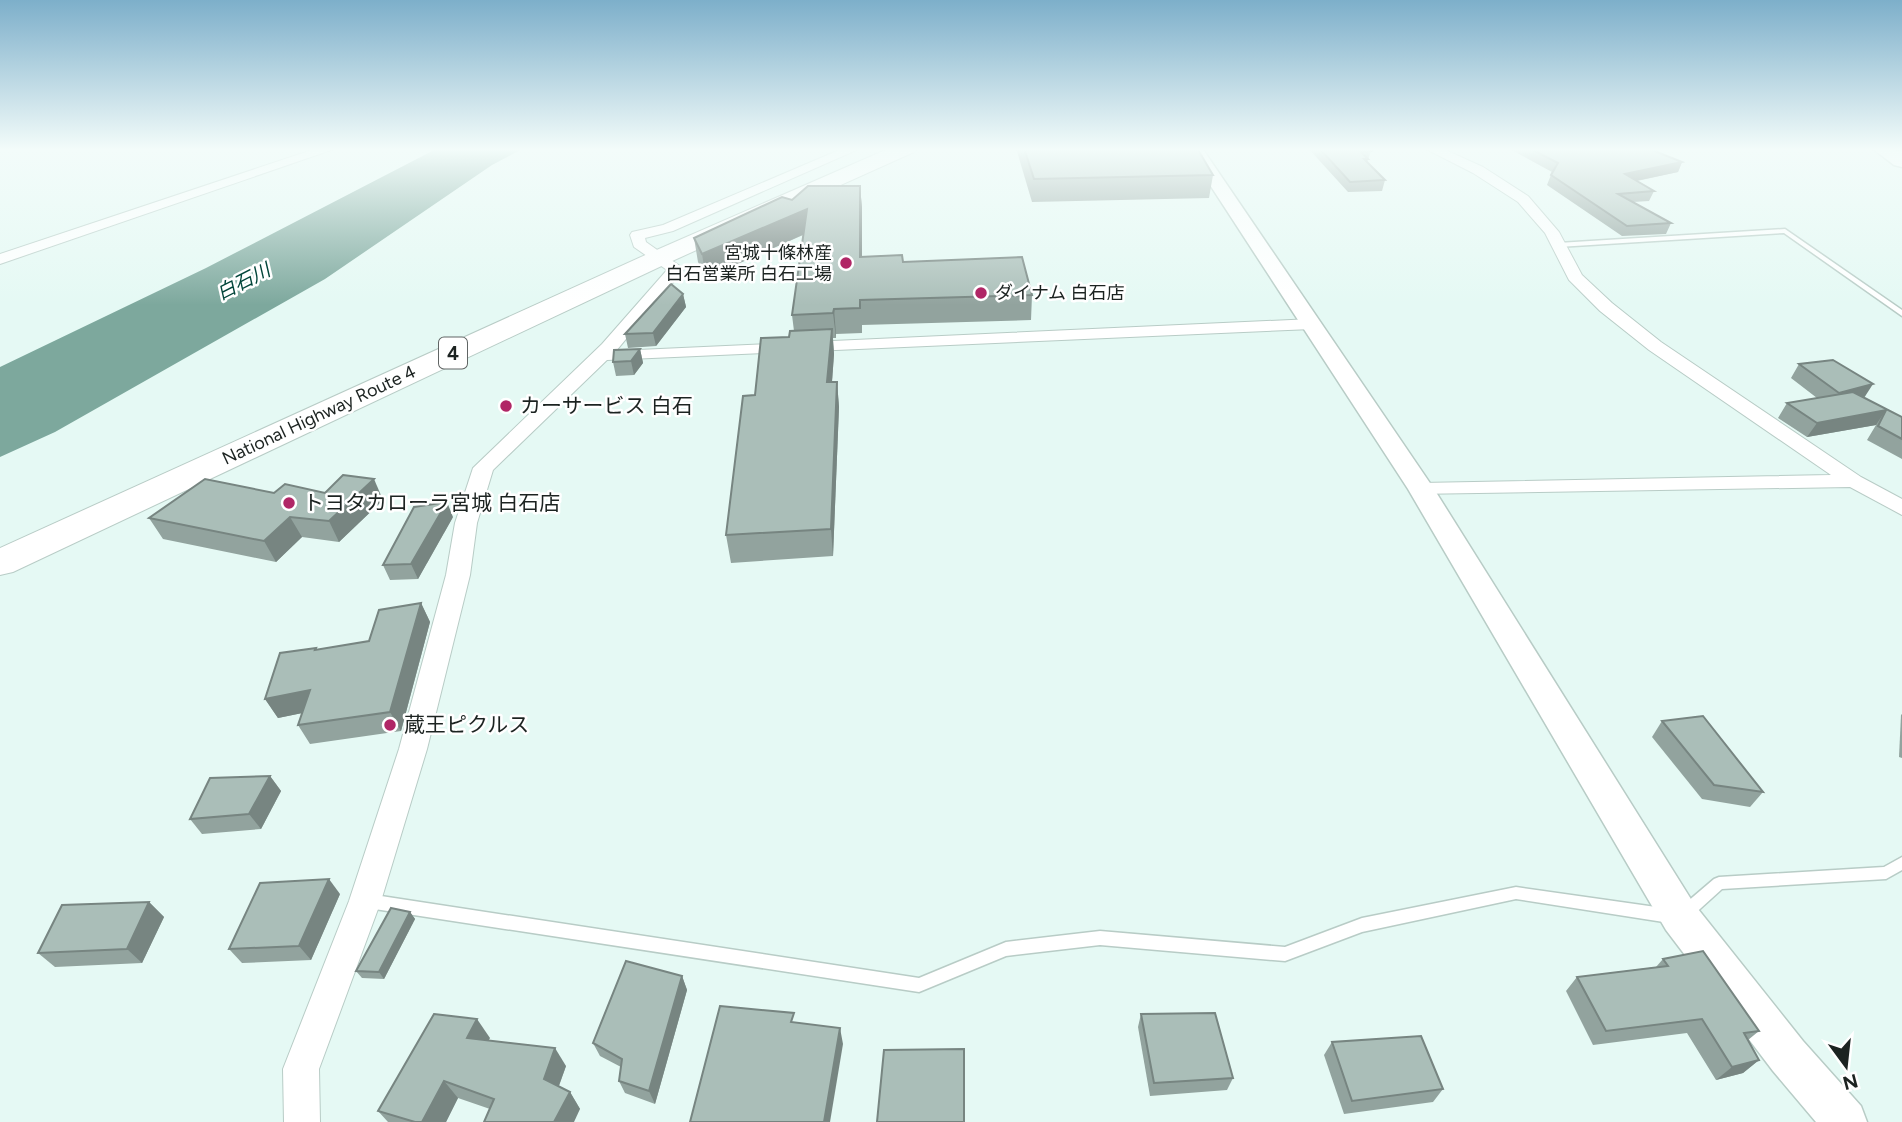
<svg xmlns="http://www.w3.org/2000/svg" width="1902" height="1122" font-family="Figtree,'Noto Sans JP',sans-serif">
  <rect width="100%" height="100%" fill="#e5f9f4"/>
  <path fill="#7da89d" d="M438 148H524L492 165 325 279 55 432 0 457V367L206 268Z"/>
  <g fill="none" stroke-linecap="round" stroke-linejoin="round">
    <g stroke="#b8ccc6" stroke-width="3">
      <g id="service">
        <path d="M1785 229 1902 310V316L1784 233 1558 247 1555 245 1558 243Z"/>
        <path d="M1902 857V870L1886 879 1722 889 1690 918 1685 920 1680 918 1678 913 1680 908 1714 879 1719 877 1884 867Z"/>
        <path d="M1516 887 1670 909 1675 911 1677 916 1675 921 1670 923 1516 899 1362 932 1285 961 1100 945 1006 956 919 992 368 908 363 906 361 901 363 896 368 894 919 978 1006 942 1100 931 1285 947 1362 918Z"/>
      </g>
    </g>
    <g stroke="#b8ccc6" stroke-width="2">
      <g id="minor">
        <path d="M318 148H337L0 264V254Z"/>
        <path d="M844 148H861L673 231 645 238 646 242 684 269 616 351 1312 319 1320 324 1312 329 607 360 493 470 477 523 470 575 427 749 381 901 319 1069 320 1122H284L283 1069 349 901 399 749 446 575 455 523 473 468 602 344 667 270 634 247 630 235 632 232 663 225Z"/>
        <path d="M1424 148H1441L1483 167 1528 196 1559 232 1582 275 1612 303 1661 342 1861 477 1902 499V515L1850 487 1414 494 1411 489 1414 484 1421 483 1831 475 1649 350 1600 311 1569 280 1545 233 1518 202 1473 173Z"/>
      </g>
    </g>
    <g stroke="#b8ccc6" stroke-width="3">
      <path id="tertiary" d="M1186 148H1202L1434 489 1694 904 1803 1041 1861 1106 1867 1122H1816L1773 1071 1666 930 1408 489Z"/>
    </g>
    <g stroke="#b8ccc6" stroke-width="2">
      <path id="trunk" d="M890 148H917L914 152 670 262 13 572 0 575V548L652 252Z"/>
    </g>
    <g stroke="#b8ccc6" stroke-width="3">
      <path id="motorway" d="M1872 148 1902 151V167L1894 165Z"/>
    </g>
    <use href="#service" fill="#fff" fill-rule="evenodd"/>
    <use href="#minor" fill="#fff" fill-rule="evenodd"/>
    <use href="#tertiary" fill="#fff" fill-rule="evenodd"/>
    <use href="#trunk" fill="#fff" fill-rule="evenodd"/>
    <use href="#motorway" fill="#fff" fill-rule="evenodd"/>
  </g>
  <g fill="#92a39e">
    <path d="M1016 148H1197L1213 175 1209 198 1032 202Z"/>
    <path d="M1308 148H1367L1371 151 1367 163 1385 180 1382 191 1348 192Z"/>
    <path d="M1508 148H1650V149L1682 162 1678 172 1637 181 1654 191 1649 201 1633 202 1671 223 1666 234 1622 236 1547 185 1552 172Z"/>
    <path d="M860 186 862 208V257L903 262 1032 295 1031 320 862 325V333L836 334V338H833L834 354 832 382H837L839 407 833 556 731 563 726 535 755 395 794 331 792 315 803 235 706 278 698 262 694 238 792 200Z"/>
    <path d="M683 294 686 307 656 346 628 348 625 334Z"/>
    <path d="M640 349 643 363 634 375 616 376 613 362Z"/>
    <path d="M1799 364 1902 417V459L1867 440 1876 425 1807 437 1778 418 1787 403 1817 398 1791 378Z"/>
    <path d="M274 493H325L383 500 339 542 302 537 276 562 163 539 149 518Z"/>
    <path d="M453 517 418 579 390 580 383 565Z"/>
    <path d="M421 603 430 622 401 731 310 744 298 725 302 713 278 718 265 699 317 650 369 641Z"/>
    <path d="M1902 714V758L1899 757 1901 715Z"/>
    <path d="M1662 721 1763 792 1750 807 1702 799 1652 737Z"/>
    <path d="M270 776 281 791 261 829 202 834 190 819Z"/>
    <path d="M340 894 311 960 242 963 229 949Z"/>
    <path d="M149 902 164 917 142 963 55 967 38 953Z"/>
    <path d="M410 912 415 919 384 979 362 978 356 971Z"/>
    <path d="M1663 959 1759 1031 1748 1040 1759 1060 1743 1073 1716 1080 1687 1033 1593 1045 1566 991 1577 977 1656 967Z"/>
    <path d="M682 976 687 990 655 1104 625 1093 619 1081 621 1067 600 1056 593 1043Z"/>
    <path d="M1141 1014 1233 1078 1227 1090 1150 1096 1138 1027Z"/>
    <path d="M490 1038 488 1040 566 1066 559 1086 570 1092 580 1109H490L458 1098 446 1122H388L378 1111Z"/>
    <path d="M1332 1042 1443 1089 1433 1102 1344 1114 1324 1055Z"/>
  </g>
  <g fill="#778581">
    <path d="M1682 162 1678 172 1621 184 1625 174Z"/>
    <path d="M860 186 862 208V281L860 257Z"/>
    <path d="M807 209 809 232 706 278 702 254Z"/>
    <path d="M683 294 686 307 656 346 653 333Z"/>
    <path d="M834 309 836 334V338L833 313Z"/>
    <path d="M832 329 834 354 830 408 827 382Z"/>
    <path d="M640 349 643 363 634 375 631 361Z"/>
    <path d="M837 382 839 407 833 556 831 529Z"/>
    <path d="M1873 384 1864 398 1839 393Z"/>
    <path d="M1886 410 1876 425 1807 437 1817 423Z"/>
    <path d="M374 479 383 500 339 542 329 521Z"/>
    <path d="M447 502 453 517 418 579 411 564Z"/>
    <path d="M290 517 302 537 276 562 264 541Z"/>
    <path d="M421 603 430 622 401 731 390 712Z"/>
    <path d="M310 690 322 709 278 718 265 699Z"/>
    <path d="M270 776 281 791 261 829 249 814Z"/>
    <path d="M329 879 340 894 311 960 299 946Z"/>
    <path d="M149 902 164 917 142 963 127 949Z"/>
    <path d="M410 912 415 919 384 979 379 972Z"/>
    <path d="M682 976 687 990 655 1104 649 1091Z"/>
    <path d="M477 1019 490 1038 480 1056 467 1038Z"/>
    <path d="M840 1028 843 1044 830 1122H824Z"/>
    <path d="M555 1048 566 1066 555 1096 544 1079Z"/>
    <path d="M1759 1060 1743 1073 1716 1080 1732 1067Z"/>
    <path d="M444 1081 458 1098 446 1122H422Z"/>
    <path d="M570 1092 580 1109 574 1122H554Z"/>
  </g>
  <g fill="#aabeb8" stroke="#778581" stroke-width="2">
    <path d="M1024 148H1197L1213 175 1034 179Z"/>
    <path d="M1319 148H1367L1371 151 1361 152 1368 159H1364L1385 180 1350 182Z"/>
    <path d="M1529 148H1648H1647L1682 162 1625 174 1654 191 1618 194 1671 223 1627 226 1551 175 1558 163Z"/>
    <path d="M808 186H860V257L902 255 903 262 1022 257 1032 295 860 300V308L834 309 833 313 792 315 807 209 702 254 694 238 782 197 792 200Z"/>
    <path d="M671 284 683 294 653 333 625 334Z"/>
    <path d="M832 329 827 382H837L831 529 726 535 743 396 755 395 761 338 789 337 790 331Z"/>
    <path d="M640 349 631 361 613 362 614 350Z"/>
    <path d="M1833 360 1873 384 1839 393 1799 364Z"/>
    <path d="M1853 392 1902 417V439L1878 426 1886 410 1817 423 1787 403Z"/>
    <path d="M343 475 374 479 329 521 290 517 264 541 149 518 205 479 274 493 285 484 325 493Z"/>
    <path d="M447 502 411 564 383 565 414 507Z"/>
    <path d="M421 603 390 712 298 725 310 690 265 699 280 653 316 648 315 650 369 641 379 610Z"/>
    <path d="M1703 716 1763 792 1714 785 1662 721Z"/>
    <path d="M270 776 249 814 190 819 210 778Z"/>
    <path d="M329 879 299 946 229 949 260 883Z"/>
    <path d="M149 902 127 949 38 953 62 905Z"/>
    <path d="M391 908 410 912 379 972 356 971Z"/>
    <path d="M1703 951 1759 1031 1744 1033 1759 1060 1732 1067 1702 1019 1606 1031 1577 977 1668 966 1663 959Z"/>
    <path d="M626 961 682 976 649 1091 619 1081 622 1059 593 1043Z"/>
    <path d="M720 1006 794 1013 791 1022 840 1028 824 1122H690Z"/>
    <path d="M1215 1013 1233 1078 1154 1083 1141 1014Z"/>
    <path d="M434 1014 477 1019 467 1038 555 1048 544 1079 570 1092 554 1122H484L494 1099 444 1081 422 1122H415L378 1111Z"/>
    <path d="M1421 1036 1443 1089 1352 1101 1332 1042Z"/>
    <path d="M964 1049V1122H877L884 1050Z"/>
  </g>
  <linearGradient id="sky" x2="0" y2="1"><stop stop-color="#7dafca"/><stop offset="0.49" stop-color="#f3fcfa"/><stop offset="1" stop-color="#f3fcfa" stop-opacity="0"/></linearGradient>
  <rect width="1902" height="305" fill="url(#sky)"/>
  <g fill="#b02666" stroke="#fff" stroke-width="2.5">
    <circle cx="846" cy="263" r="7"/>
    <circle cx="981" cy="293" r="7"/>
    <circle cx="506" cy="406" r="7"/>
    <circle cx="289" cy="503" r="7"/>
    <circle cx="390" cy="725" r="7"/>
  </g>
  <g text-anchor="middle" stroke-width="5" stroke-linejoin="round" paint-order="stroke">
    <g font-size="18" fill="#1c2321" stroke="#fff" text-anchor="end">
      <text x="832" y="259">宮城十條林産<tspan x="832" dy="21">白石営業所 白石工場</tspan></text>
      <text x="995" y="299" text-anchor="start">ダイナム 白石店</text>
    </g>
    <g font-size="18" fill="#1c2321" stroke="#fff">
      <text transform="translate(319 415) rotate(-25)" y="6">National Highway Route 4</text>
    </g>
    <g font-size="19" font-style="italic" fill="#02453a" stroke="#fff">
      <text transform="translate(243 281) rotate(-27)" y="7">白石川</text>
    </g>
    <rect fill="#fff" stroke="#606564" stroke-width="2" x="439" y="337.5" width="28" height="31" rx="5"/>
    <g font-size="19" font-weight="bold" fill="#1c2321">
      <text x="453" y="360">4</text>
    </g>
    <g font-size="21" fill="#1c2321" stroke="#fff" text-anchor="start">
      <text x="520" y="413">カーサービス 白石</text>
      <text x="303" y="510">トヨタカローラ宮城 白石店</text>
      <text x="404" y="732">蔵王ピクルス</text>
    </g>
  </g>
  <g transform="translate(1846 1066) rotate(165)" stroke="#ffffff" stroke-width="5" paint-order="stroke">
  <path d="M0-5L12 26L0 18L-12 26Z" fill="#1c2321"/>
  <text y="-10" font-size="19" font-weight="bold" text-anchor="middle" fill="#1c2321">N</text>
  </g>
</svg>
